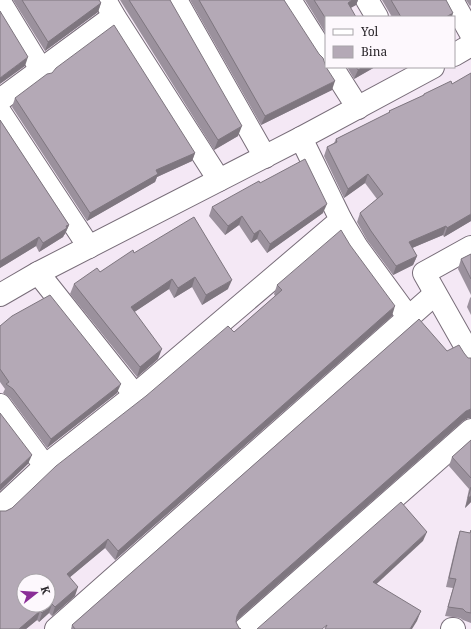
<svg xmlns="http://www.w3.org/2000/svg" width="471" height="629" font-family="'Noto Serif',serif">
  <rect width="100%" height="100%" fill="#f4e8f5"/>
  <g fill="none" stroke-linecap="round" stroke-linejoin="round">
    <g stroke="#786d79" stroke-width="24">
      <g id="minor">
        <path d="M105 0 114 16 219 180"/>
        <path d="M176 0 265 157"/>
        <path d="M290 0 326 57"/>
        <path d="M367 0 377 17"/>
        <path d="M452 0 471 34"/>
        <path d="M0 2 42 71"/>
        <path d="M332 67 358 108"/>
        <path d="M0 100 114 16"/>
        <path d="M0 112 89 247"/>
        <path d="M341 220 357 247 409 318"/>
        <path d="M471 247 424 273 471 356"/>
        <path d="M38 273 135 395"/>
        <path d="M0 405 45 466"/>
        <path d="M0 508 45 466 135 395 341 220 301 138"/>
        <path d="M56 629 435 294"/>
        <path d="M245 629 471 430"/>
        <path d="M452 629H454"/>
      </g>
    </g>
    <g stroke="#786d79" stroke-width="24">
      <g id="tertiary">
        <path d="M454 55 471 45"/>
        <path d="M0 295 38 273 301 138 433 67"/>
      </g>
    </g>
    <use href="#minor" stroke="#fff" stroke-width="22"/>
    <use href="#tertiary" stroke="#fff" stroke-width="22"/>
  </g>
  <g fill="#9b919d">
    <path d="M13 0H99L101 3 98 12 45 51Z"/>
    <path d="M120 0H170L238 136 214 150Z"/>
    <path d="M190 0H284L332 90 261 125Z"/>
    <path d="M305 0H358L356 5 326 17V34Z"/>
    <path d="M382 0H446L452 17H392Z"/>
    <path d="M466 0H471V5L470 6Z"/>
    <path d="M347 67H375L354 79Z"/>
    <path d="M424 94 471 221 444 237 443 235 412 248 417 256 413 265 393 275 367 240 357 222 360 213 377 199 365 183 344 198 324 156 327 147 334 143 336 139 389 113V111L423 96Z"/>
    <path d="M15 98 195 153 192 161 157 177 155 182 87 221 12 107Z"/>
    <path d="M0 120 69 225 65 234 64 235 63 237 39 252 36 246 0 268Z"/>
    <path d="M260 183 323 213 267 253 257 239 251 243 239 225 225 235 209 216 212 207Z"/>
    <path d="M134 253 228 289 202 305 192 287 174 298 169 289 134 312 158 359 137 377 70 294 74 284 100 272Z"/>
    <path d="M471 254V295L458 269 461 259Z"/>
    <path d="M277 285 392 316 115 560 105 548 70 577 75 596 52 616 49 613 39 622 37 620 26 629H0L6 511 12 508 234 332 275 296 274 294Z"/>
    <path d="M471 297V315L467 307 470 298Z"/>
    <path d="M418 320 468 418 463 421 237 620 236 622 239 628 241 629H71L72 625Z"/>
    <path d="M0 326 117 393 47 448 10 398 3 393 5 389 0 382Z"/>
    <path d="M471 440V502L465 508 469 489 449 466 452 457Z"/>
    <path d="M471 530V623L463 620 460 618 445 616 453 588 446 587 457 540 460 531 470 533Z"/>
  </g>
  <g fill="#7e767f">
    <path d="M352 0H358L356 5 344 12 348 3Z"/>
    <path d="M101 3 98 12 45 51 48 42Z"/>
    <path d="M453 13 452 17H446Z"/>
    <path d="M28 57 25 66 0 84V78Z"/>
    <path d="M363 67H375L354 79 358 70Z"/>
    <path d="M335 81 332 90 261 125 265 116Z"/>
    <path d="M242 126 238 136 214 150 218 140Z"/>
    <path d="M195 153 192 161 157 177 155 182 87 221 90 213 156 170Z"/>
    <path d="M368 174 365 183 344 198 348 189Z"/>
    <path d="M327 204 323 213 267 253 270 244Z"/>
    <path d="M471 214V221L444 237 447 228Z"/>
    <path d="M242 216 239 225 225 235 228 226Z"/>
    <path d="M69 225 65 234 64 235 63 237 39 252 43 243Z"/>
    <path d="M446 226 443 235 405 251 409 242Z"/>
    <path d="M260 230 257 239 251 243 254 234Z"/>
    <path d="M39 237 36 246 0 268V261Z"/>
    <path d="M417 256 413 265 393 275 396 266Z"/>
    <path d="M195 277 192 287 174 298 178 288Z"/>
    <path d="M172 279 169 289 127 317 131 307Z"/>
    <path d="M232 280 228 289 202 305 206 295Z"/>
    <path d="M395 306 392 316 115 560 118 551Z"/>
    <path d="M162 349 158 359 137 377 140 367Z"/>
    <path d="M121 384 117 393 47 448 51 439Z"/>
    <path d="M471 409V418H468L463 421 237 620 233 625 237 616 240 610 466 411Z"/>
    <path d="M32 455 28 464 0 491V485Z"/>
    <path d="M471 496V502L465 508 468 498Z"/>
    <path d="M427 532 423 541 369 591 373 582Z"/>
    <path d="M108 539 105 548 63 583 67 574Z"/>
    <path d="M78 587 75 596 52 616 55 607Z"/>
    <path d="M52 604 49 613 39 622 42 613Z"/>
    <path d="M40 611 37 620 26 629H19Z"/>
    <path d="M421 611 417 621 412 629H410Z"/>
  </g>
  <g fill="#b4a9b6" stroke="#7e767f" fill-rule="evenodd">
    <path d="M22 0H99L101 3 48 42Z"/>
    <path d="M129 0H170L242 126 218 140Z"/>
    <path d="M199 0H284L319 54 323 58 326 67 335 81 265 116Z"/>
    <path d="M314 0H352L348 3 356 17H326V19Z"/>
    <path d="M391 0H446L453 13 446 17H401Z"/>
    <path d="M0 11 28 57 0 78Z"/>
    <path d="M114 25 195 153 156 170 158 174 90 213 15 98 47 74 52 73 56 68Z"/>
    <path d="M356 67H363L358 70Z"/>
    <path d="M471 73V214L447 228 446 226 409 242 417 256 396 266 371 231 360 213 383 194 368 174 348 189 327 147 337 142 336 139 390 112 389 111 424 95V94L451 81 452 84Z"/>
    <path d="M0 120 69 225 66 226 67 228 43 243 39 237 0 261Z"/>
    <path d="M305 159 327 204 270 244 260 230 254 234 242 216 228 226 212 207 259 181 260 183Z"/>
    <path d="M194 217 232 280 206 295 195 277 178 288 172 279 131 307 162 349 140 367 74 284 97 268 100 272 133 250 134 253Z"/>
    <path d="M341 230 350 245 395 306 118 551 108 539 67 574 78 587 55 607 52 604 42 613 40 611 19 629H0V511H6L12 508 56 466 146 396 228 326 234 332 282 290 277 285ZM24 581H48V605H24Z"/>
    <path d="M471 254V279L461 259Z"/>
    <path d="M50 295 121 384 51 439 13 389 6 384 9 382 0 369V326L12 316Z"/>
    <path d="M419 319 447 351 459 345 464 353 468 358H471V409L466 411 240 610 237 616 236 622 239 628 241 629H75L72 625 418 320Z"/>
    <path d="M0 413 32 455 0 485Z"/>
    <path d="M471 440V478L452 457Z"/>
    <path d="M471 487V496L468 498Z"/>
    <path d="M401 502 427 532 373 582 421 611 410 629H325L327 625 322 629H257Z"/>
    <path d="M471 530V613L466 612 463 609 448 607 456 579 449 578 460 531 470 533Z"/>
  </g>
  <rect x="325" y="16" width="130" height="52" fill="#fdf8fd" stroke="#a8a4a9"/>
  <rect x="333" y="29" width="20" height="6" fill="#ffffff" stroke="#a8a4a9"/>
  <text x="361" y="36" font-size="12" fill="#29252a">Yol</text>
  <rect x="333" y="46" width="20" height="12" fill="#b4a9b6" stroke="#a8a4a9"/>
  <text x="361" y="56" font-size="12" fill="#29252a">Bina</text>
  <g transform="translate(36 593) rotate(73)"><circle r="19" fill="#fdf8fd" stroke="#a8a4a9"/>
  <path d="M0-3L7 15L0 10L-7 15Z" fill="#8a2d97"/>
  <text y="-6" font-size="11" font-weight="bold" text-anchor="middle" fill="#29252a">K</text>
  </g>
</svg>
